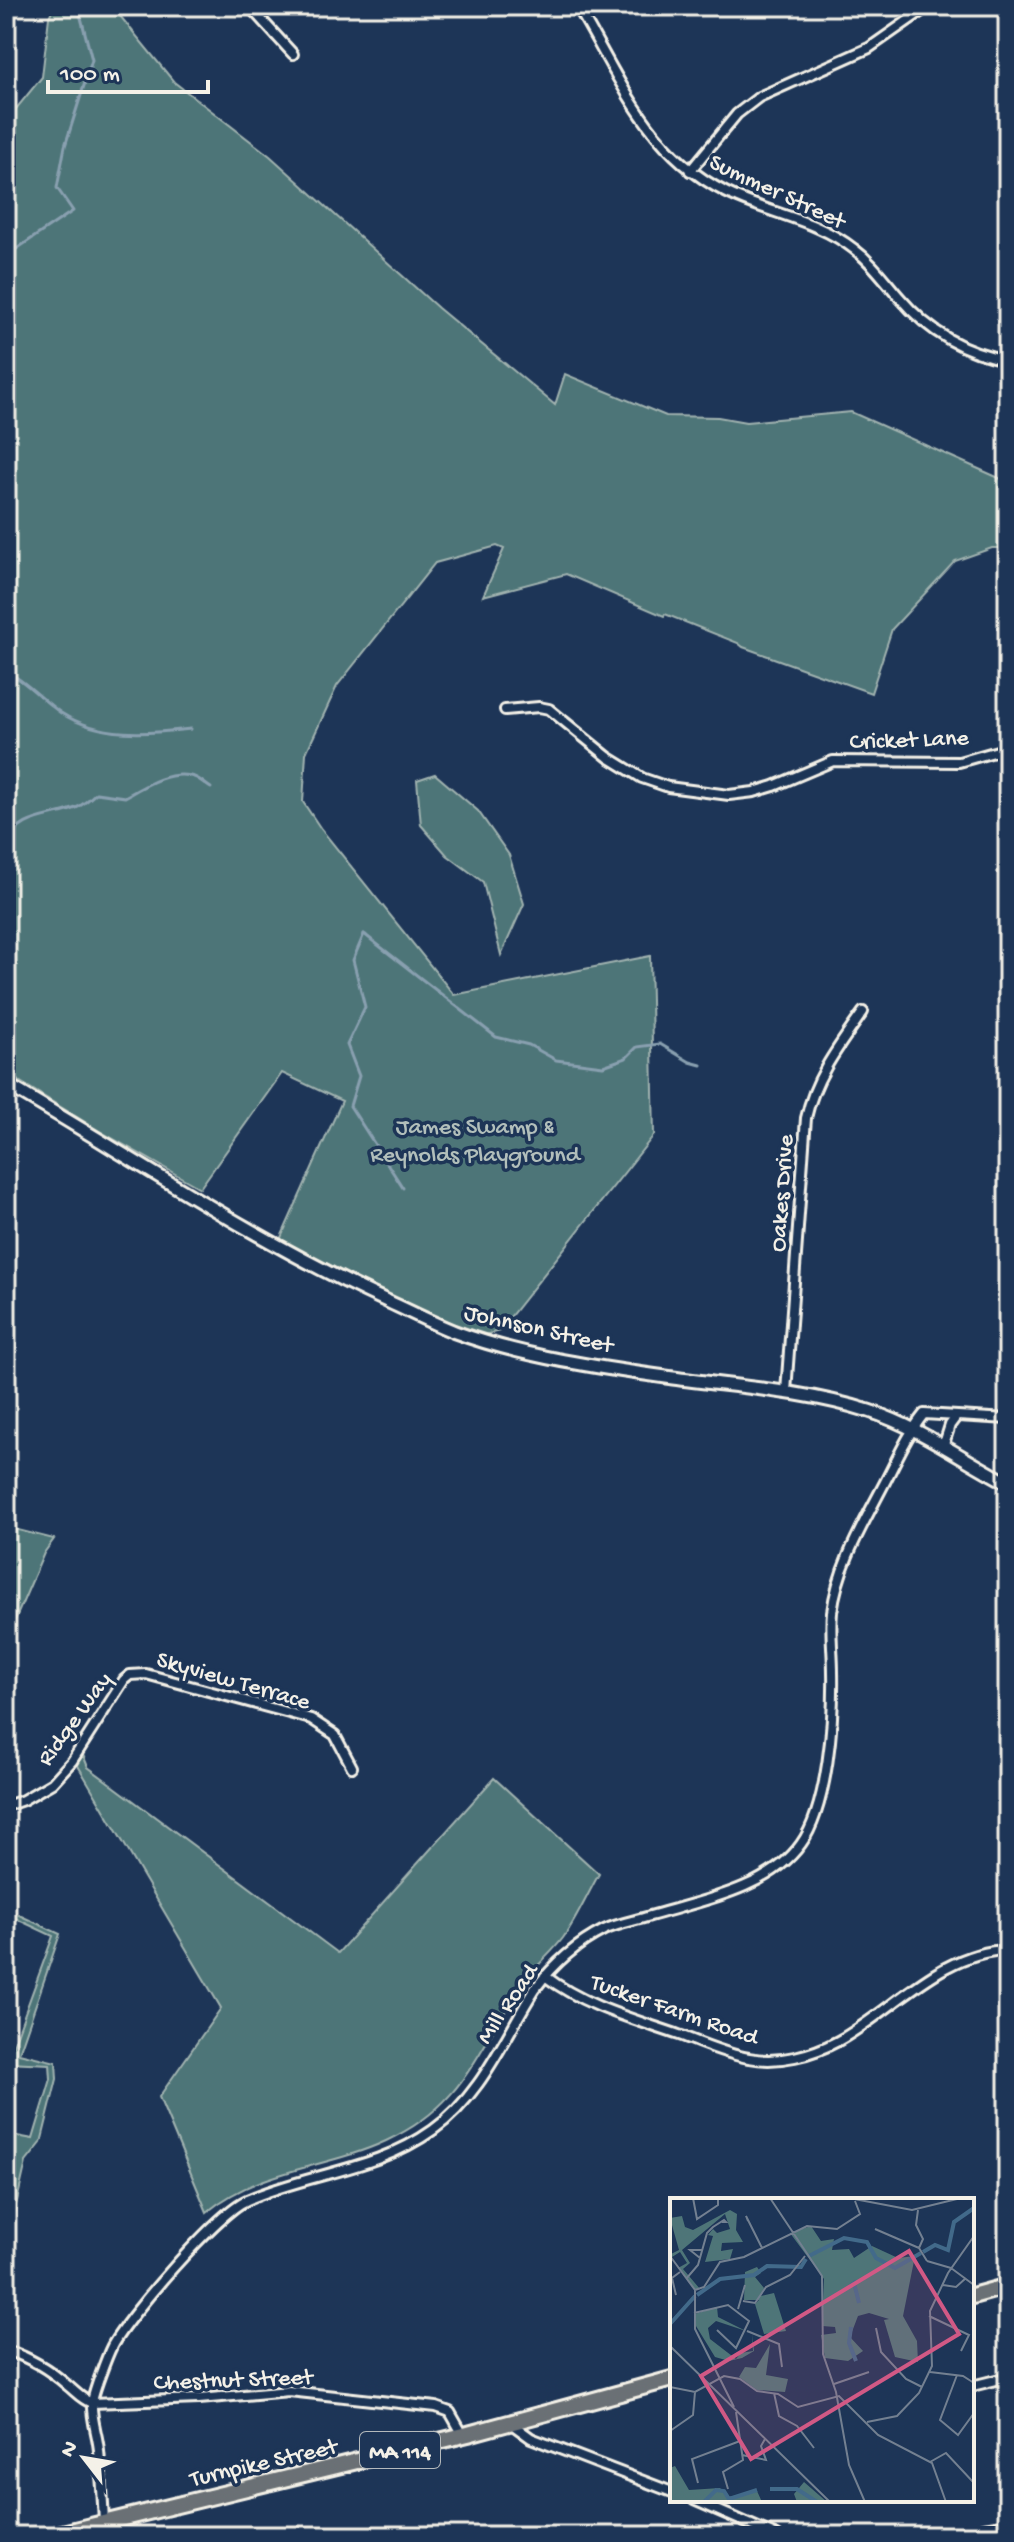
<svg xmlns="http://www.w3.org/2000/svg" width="1014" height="2542" font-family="'Gochi Hand',sans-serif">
  <rect width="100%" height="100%" fill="#1d3557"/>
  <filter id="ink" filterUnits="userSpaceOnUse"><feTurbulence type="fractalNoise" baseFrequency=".0125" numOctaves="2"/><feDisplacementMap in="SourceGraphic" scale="16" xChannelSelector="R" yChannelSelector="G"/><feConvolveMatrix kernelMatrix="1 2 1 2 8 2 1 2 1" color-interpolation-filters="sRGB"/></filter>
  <g filter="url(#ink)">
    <g fill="#4e7578" stroke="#a1b3b0" stroke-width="2">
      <path d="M54 6H112L174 82 270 156 438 308 555 405 565 374 666 416 718 417 746 422 851 412 1008 482V548H992L955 561 892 629 871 693 743 647 738 643 665 614 664 616 566 574 483 596 504 549 497 546 435 563 337 686 306 753 303 802 321 829 454 995 650 956 654 1135 499 1331 481 1336 454 1329 279 1242 342 1101 282 1073 200 1188 98 1130 6 1073V121L42 77 49 17Z"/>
      <path d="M435 774 478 811 509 855 524 904 501 955 483 882 447 855 421 825 417 780Z"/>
      <path d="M6 1527 54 1539 44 1553 6 1641Z"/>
      <path d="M83 1755 88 1767 338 1953 494 1778 599 1874C587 1895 577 1919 563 1938 551 1954 534 1967 523 1984 476 2049 467 2104 386 2141 326 2169 260 2168 207 2212L159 2097 221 2008 77 1764Z"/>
      <path d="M6 1909 60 1934 19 2053 56 2062 57 2079 41 2143 26 2162 14 2214 6 2225V2134L33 2139 51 2079 50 2064 7 2062 53 1936 6 1914Z"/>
    </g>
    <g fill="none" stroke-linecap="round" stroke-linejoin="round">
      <g stroke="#89a0b0" stroke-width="3">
        <path d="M6 256 73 211 57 188 65 146 92 60 78 6"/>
        <path d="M6 671C26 681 42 700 61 713 100 738 147 734 191 729"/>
        <path d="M6 845C20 814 49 819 76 808 83 805 90 798 96 793L125 797C144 786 171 769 194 777 200 779 206 785 211 788"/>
        <path d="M364 934 353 960 365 1007 347 1045 359 1076 350 1106 403 1188"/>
        <path d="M366 935 364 934 496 1037 529 1045 556 1060 603 1066 626 1058 637 1047 660 1044 690 1062 701 1065"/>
      </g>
      <g stroke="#f4f1e8" stroke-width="14">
        <g id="minor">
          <path d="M249 6 293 54"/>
          <path d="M577 6C623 83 650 160 738 198 777 215 820 222 854 249 873 263 885 281 900 298 928 331 965 353 1008 360"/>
          <path d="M690 171 737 114 759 97 869 48 929 6"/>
          <path d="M505 710 539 707 549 709 608 757 642 778 668 787 729 795 754 792 774 786 833 761 959 762 1008 748"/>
          <path d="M786 1392 806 1118C815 1077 839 1046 863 1012"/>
          <path d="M943 1447 950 1425 956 1417"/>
          <path d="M6 1806 23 1800 52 1783 72 1761 124 1680 130 1675 146 1674 311 1719 335 1735 352 1767"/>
          <path d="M545 1976C584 2006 633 2019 679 2035 702 2043 725 2054 749 2058 778 2064 812 2055 838 2041 893 2011 941 1951 1008 1950"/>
          <path d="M6 2350C28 2357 49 2369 67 2385 76 2392 81 2399 92 2403L199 2399 289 2391 436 2407 450 2412 463 2435"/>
          <path d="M972 2386 1008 2377"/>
          <path d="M509 2422 531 2438 672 2492"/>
          <path d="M694 2500 777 2536"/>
          <path d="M105 2536C103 2508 102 2480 99 2451 98 2436 91 2419 92 2403 93 2393 107 2356 112 2346 128 2316 217 2213 247 2200 308 2173 376 2171 433 2130 481 2096 504 2038 535 1989 553 1965 576 1944 604 1930 619 1923 635 1921 650 1916 701 1901 769 1889 801 1844 828 1807 834 1718 833 1672 833 1652 830 1632 832 1612 838 1565 864 1523 885 1482 897 1459 907 1435 924 1414L1008 1419"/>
          <path d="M969 2536 984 2528 1008 2524"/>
        </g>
      </g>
      <g stroke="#f4f1e8" stroke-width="17">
        <path id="tertiary" d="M6 1084C133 1158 255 1241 389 1302 411 1312 432 1323 455 1332 523 1357 601 1368 673 1378 739 1387 806 1391 869 1411 919 1427 962 1459 1008 1483"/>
      </g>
      <g stroke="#f4f1e8" stroke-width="20">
        <g id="trunk">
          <path d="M972 2296 1008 2286"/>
          <path d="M50 2536 468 2434 672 2379"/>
        </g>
      </g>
      <use href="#minor" stroke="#1d3557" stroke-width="8"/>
      <use href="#tertiary" stroke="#1d3557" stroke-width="11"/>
      <use href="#trunk" stroke="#6a7074" stroke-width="14"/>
    </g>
  </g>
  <g text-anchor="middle" stroke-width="7" stroke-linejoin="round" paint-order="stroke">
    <rect fill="#1d3557" stroke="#b4b9bc" stroke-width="2" x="360" y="2432" width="80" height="36" rx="6"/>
    <g font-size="22" font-weight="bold" fill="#f4f1e8">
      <text x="400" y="2458">MA 114</text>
    </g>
    <g font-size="24" fill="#f4f1e8" stroke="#1d3557">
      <text transform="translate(778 190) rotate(25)" y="8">Summer Street</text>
      <text transform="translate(909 738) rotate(-2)" y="8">Cricket Lane</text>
      <text transform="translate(780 1193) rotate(-86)" y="8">Oakes Drive</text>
      <text transform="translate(539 1327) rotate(13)" y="8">Johnson Street</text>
      <text transform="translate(234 1679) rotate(16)" y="8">Skyview Terrace</text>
      <text transform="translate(73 1718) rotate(-54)" y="8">Ridge Way</text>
      <text transform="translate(506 2003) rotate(-56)" y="8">Mill Road</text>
      <text transform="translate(675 2008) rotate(19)" y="8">Tucker Farm Road</text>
      <text transform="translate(233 2378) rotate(-2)" y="8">Chestnut Street</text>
      <text transform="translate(263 2461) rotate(-13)" y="8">Turnpike Street</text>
    </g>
    <g font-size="24" fill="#b2bfbb" stroke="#1d3557">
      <text x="475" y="1133">James Swamp &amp;<tspan x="475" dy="28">Reynolds Playground</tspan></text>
    </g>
  </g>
  <g transform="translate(670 2198)">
    <rect width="304" height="304" fill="#1d3557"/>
    <path d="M60 12 67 16 66 32 73 44 52 45 51 53 63 51 60 61 35 64 43 38 38 37 43 31 47 35 60 31 55 16 12 52 20 65 13 71 30 91 25 92 8 70 17 65 10 54 2 59 1 56 9 52 0 20 12 18 15 29 23 32ZM141 28 151 43 164 41 162 52 179 51 184 60 202 48 228 60 245 58 233 118 247 143 248 164 225 159 214 122 219 121 199 115 188 118 180 139 193 153 178 163 155 160 151 137 166 135 165 129 152 128 154 81 120 35ZM87 69 91 75 85 79 94 90 91 98 104 95 116 133 94 136 85 106 89 102H74L75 74ZM47 109 48 119 76 133 46 123 38 130 40 141 66 161 71 155 83 153 82 136 84 153 72 160 59 163 45 159 26 128 25 116ZM100 146 96 177 118 181 115 194 87 192 69 179 75 169 86 170ZM5 268 19 292 50 290 58 299 87 293 92 304H0V270ZM134 284 157 304H127L124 296Z" fill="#4e7578"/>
    <path fill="none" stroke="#426a8a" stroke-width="4" d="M253 54 265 47 278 52 284 24 304 10M139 58 174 40 197 44 206 60 225 70 251 55M180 88 184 85 189 105M27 97 50 81 84 77 97 68 131 69 136 61M0 126 25 98M181 129 179 145 186 163M100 291H127L147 304M34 304 46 292 54 293 59 301 87 292"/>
    <path fill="none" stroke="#738091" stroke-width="2" d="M23 0 27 21 48 7V0M100 0 152 78 153 156 166 194 179 267 195 304M179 0 242 12 291 0M248 12 246 27 253 41 249 50 257 63M78 23 76 18 92 50M205 31 249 50M0 58 25 92V131L64 209M30 60 20 52H32M257 63 281 70M281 70 304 87M16 81 28 67 37 35 43 29 54 22 56 24H52M273 87 286 89 296 80M25 92 34 89 50 64 74 59 137 28 167 31 190 16 185 3M6 97 2 80 10 74M73 103 85 105 96 89 120 77 135 58M68 111 75 87M24 115 58 107 79 123 66 150 47 132M259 118 299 137 291 153M206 130 211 154 236 181 252 189M77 133 109 146 112 169M0 148 160 304M260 174 293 178 304 185M287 177 270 222 288 237 304 215M164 186 199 174M0 189 25 194 54 178 70 181 87 193 108 196 128 209 169 198 208 237 262 265 276 304M104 195 109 218 127 228 144 250M197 224 227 218 249 195 262 168 260 113 278 75 304 38M0 233 23 217 25 194M72 257 96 262 91 248 95 241M260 264 276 255 304 285M28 285 22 261 70 243M58 291 53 274 73 262 66 214"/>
    <path fill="#d15985" fill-opacity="0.15" stroke="#d15985" stroke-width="4" d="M239 53 289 136 81 261 31 178Z"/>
    <rect width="304" height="304" fill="none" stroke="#f4f1e8" stroke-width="4"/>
  </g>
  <rect width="1014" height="2542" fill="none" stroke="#1d3557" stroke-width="32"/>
  <rect x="16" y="16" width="982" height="2510" fill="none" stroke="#f4f1e8" stroke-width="3" filter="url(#ink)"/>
  <g transform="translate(84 2458) rotate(301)" stroke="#1d3557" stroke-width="6" paint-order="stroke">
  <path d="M0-6L14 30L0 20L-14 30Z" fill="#f4f1e8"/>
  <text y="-12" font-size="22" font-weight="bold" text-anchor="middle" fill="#f4f1e8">N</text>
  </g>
  <path d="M48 80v12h160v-12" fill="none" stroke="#f4f1e8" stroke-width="4"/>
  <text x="60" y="80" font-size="24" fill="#f4f1e8" stroke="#1d3557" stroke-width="6" paint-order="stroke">100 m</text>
</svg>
